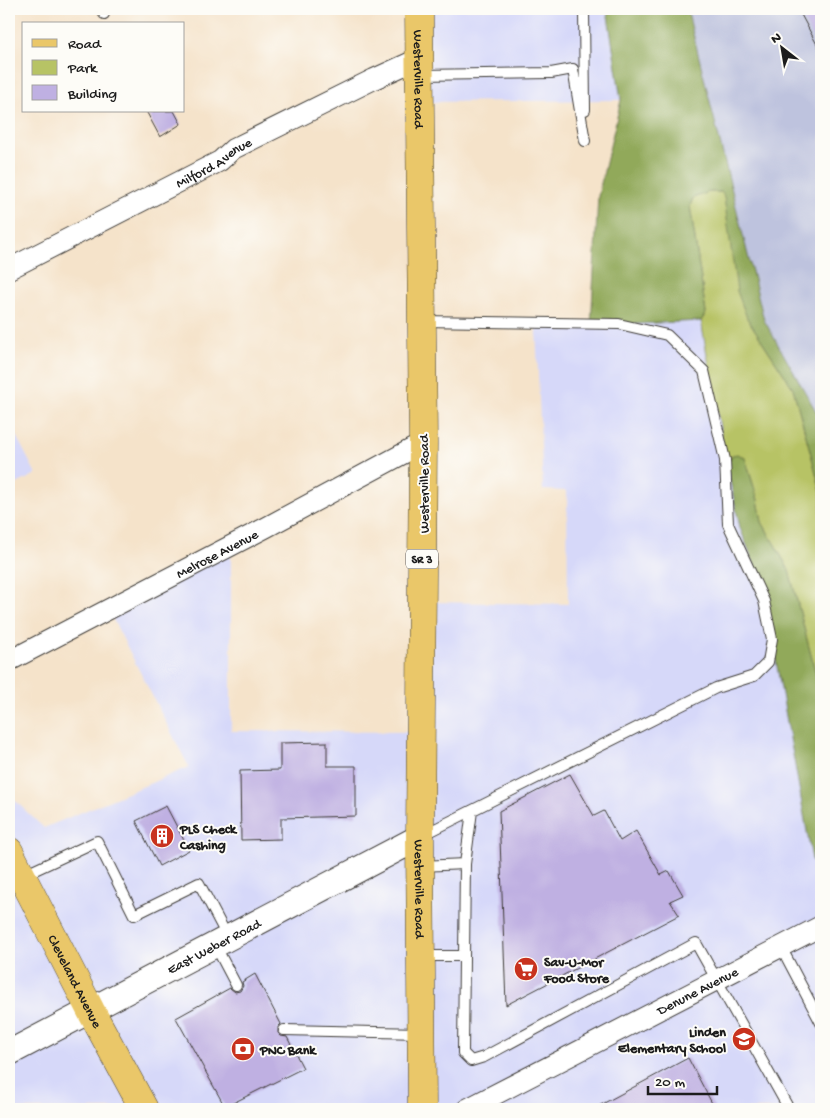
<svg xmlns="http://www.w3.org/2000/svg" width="830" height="1118" font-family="'Gochi Hand',sans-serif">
  <rect width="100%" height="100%" fill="#fdfcf7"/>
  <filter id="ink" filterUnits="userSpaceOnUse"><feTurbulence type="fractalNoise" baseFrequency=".02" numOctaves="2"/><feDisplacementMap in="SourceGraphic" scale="10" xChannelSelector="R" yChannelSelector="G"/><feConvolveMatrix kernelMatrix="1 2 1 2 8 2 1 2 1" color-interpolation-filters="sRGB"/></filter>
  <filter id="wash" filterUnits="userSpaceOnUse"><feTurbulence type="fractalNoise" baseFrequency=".0096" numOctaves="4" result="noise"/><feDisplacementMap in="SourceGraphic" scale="20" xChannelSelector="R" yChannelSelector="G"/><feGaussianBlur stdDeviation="1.12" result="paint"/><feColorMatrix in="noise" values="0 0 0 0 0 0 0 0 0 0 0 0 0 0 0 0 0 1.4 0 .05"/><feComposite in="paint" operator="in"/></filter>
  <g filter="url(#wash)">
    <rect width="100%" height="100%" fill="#f5e3ca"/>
    <g fill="#d6d8f9">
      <path d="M418 9H607L621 100 419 102Z"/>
      <path d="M701 321 740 528 762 584 812 859 821 878V1109H9V795L44 828 189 767 105 604 231 542V731L421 732 424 602 568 604 567 491 543 490 536 328Z"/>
      <path d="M9 422 36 474 9 488Z"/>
    </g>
    <path fill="#bec3de" d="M687 9H821V420L764 320Z"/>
    <path fill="#b7c365" stroke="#6a7040" d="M709 192H722L724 197 747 318 793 388 821 491V694L789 570 762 522 758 500 745 458 727 466 701 321 706 313 690 206 693 198Z"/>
    <g fill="#91a95a" stroke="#56623b">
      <path d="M607 9H687L764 320 821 420V491L793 388 747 318 737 291 724 197 722 192H709L693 198 690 206 706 313 701 321 591 326 598 196 621 100Z"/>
      <path d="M738 454 745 458 758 500 762 522 789 570 821 694V878L812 859 762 584 740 528 727 466 732 455Z"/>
    </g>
    <g id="blocks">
      <g fill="#bfb0e2">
        <path d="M798 9H821V52Z"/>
        <path d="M146 111H174L181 124 160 137Z"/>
        <path d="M327 742V766H356V816L281 818V839L241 840 240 771 280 770V743Z"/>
        <path d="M570 774 594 816 604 811 620 841 636 831 661 875 669 871 683 895 670 901 679 915 506 1005 499 811Z"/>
        <path d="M166 806 189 850 159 866 136 821Z"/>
        <path d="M255 974 281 1024 278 1027V1033L281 1036 287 1037 303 1068 225 1107 176 1018 230 988 235 992 240 991 243 986 242 982Z"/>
        <path d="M688 1058 715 1109H593Z"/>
      </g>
    </g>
  </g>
  <g filter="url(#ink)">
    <use href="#blocks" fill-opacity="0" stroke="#3d3a36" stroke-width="1"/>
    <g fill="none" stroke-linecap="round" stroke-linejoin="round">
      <g stroke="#3d3a36" stroke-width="12">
        <g id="service">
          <path d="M101 9 104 14"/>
          <path d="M584 9 585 110"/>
          <path d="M421 75 551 73 573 69 585 141"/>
          <path d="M422 321 619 324 667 335 704 371 725 460 728 524 764 601 772 639 768 662 754 676 716 688 423 835"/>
          <path d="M472 811 465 864 463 1053 471 1061 484 1057 696 943 789 1109"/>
          <path d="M421 866 465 864"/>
          <path d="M9 882 97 841 134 915 199 883 228 938"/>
          <path d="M215 945 236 985"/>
          <path d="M781 947 821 1023"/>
          <path d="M422 956H464"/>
          <path d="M284 1030 421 1033"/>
        </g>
      </g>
      <g stroke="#3d3a36" stroke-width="22">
        <g id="minor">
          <path id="s1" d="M9 269 220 161 233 149 374 79 420 58"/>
          <path id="s2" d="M9 661 265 528 423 443"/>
          <path id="s3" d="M467 1109 821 926"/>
        </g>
      </g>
      <g stroke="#3d3a36" stroke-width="27">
        <g id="tertiary">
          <path id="s4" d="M9 1053 420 837"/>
        </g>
      </g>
      <g stroke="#3d3a36" stroke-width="29">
        <g id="primary">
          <path id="s5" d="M419 9 423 443 420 837 422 1109"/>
          <path id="s6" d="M9 851 91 1011 144 1109"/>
        </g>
      </g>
      <use href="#service" stroke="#fff" stroke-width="10"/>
      <use href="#minor" stroke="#fff" stroke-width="20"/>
      <use href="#tertiary" stroke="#fff" stroke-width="25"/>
      <use href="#primary" stroke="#eac769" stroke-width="28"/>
    </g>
  </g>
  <defs>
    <g id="building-disc" transform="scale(1.25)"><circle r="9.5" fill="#c8321e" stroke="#fdfcf7"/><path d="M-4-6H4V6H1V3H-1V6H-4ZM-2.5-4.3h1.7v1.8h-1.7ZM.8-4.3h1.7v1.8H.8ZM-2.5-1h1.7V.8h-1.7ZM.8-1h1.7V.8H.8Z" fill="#fff"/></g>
    <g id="supermarket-disc" transform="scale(1.25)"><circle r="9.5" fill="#c8321e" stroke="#fdfcf7"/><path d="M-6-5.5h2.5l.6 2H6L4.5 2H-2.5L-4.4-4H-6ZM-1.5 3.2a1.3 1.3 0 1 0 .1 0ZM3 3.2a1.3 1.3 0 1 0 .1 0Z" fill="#fff"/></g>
    <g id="school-disc" transform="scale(1.25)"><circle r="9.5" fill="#c8321e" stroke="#fdfcf7"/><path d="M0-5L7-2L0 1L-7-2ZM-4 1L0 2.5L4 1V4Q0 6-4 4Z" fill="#fff"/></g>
    <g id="bank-disc" transform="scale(1.25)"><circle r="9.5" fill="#c8321e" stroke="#fdfcf7"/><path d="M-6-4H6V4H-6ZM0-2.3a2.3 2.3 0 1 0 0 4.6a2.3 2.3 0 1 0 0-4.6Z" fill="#fff"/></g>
  </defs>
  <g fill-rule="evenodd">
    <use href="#building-disc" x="162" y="836"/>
    <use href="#supermarket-disc" x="526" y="969"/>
    <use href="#school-disc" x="744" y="1039"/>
    <use href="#bank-disc" x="243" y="1049"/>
  </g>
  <g text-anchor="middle" stroke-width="4" stroke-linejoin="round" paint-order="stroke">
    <rect fill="#fdfcf7" stroke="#605f5e" stroke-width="1" x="406" y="549.5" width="32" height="19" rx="4"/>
    <g font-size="12" font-weight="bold" fill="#1c1c1c">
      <text x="422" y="563">SR 3</text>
    </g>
    <g font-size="14" fill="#1c1c1c" stroke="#fdfcf7">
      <text dy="5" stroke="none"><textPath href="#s5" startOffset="70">Westerville Road</textPath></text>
      <text dy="5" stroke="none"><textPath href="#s1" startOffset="231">Milford Avenue</textPath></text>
      <text transform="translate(423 484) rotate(-90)" y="5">Westerville Road</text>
      <text dy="5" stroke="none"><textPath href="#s2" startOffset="234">Melrose Avenue</textPath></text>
      <text dy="5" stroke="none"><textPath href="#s5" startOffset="880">Westerville Road</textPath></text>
      <text dy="5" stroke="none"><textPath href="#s4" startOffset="231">East Weber Road</textPath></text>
      <text dy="5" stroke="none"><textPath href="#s6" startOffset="146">Cleveland Avenue</textPath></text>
      <text dy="5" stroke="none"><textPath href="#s3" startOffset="259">Denune Avenue</textPath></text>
    </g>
    <g font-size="14" font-weight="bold" fill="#1c1c1c" stroke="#fdfcf7" text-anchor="start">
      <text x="180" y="833">PLS Check<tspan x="180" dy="16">Cashing</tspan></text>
      <text x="544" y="966">Sav-U-Mor<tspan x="544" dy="16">Food Store</tspan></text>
      <text x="726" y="1036" text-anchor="end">Linden<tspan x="726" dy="16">Elementary School</tspan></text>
      <text x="260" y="1054">PNC Bank</text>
    </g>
  </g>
  <rect width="830" height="1118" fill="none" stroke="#fdfcf7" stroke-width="30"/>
  <rect x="22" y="22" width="162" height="90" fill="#fdfcf7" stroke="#a3a29f"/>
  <rect x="32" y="39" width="25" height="8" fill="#eac769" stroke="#a3a29f"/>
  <text x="68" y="48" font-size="15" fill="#1c1c1c">Road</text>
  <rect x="32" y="60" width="25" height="15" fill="#b7c365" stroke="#a3a29f"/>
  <text x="68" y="72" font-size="15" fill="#1c1c1c">Park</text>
  <rect x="32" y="85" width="25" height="15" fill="#bfb0e2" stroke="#a3a29f"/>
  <text x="68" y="98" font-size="15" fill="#1c1c1c">Building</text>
  <g transform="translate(782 48) rotate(329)" stroke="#fdfcf7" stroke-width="4" paint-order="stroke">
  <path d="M0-4L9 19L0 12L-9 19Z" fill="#1c1c1c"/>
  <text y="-8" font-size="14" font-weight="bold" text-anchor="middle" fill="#1c1c1c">N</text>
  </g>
  <path d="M648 1086v8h69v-8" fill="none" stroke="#1c1c1c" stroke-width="2.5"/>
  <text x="655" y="1086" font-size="15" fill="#1c1c1c" stroke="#fdfcf7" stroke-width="4" paint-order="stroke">20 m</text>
</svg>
